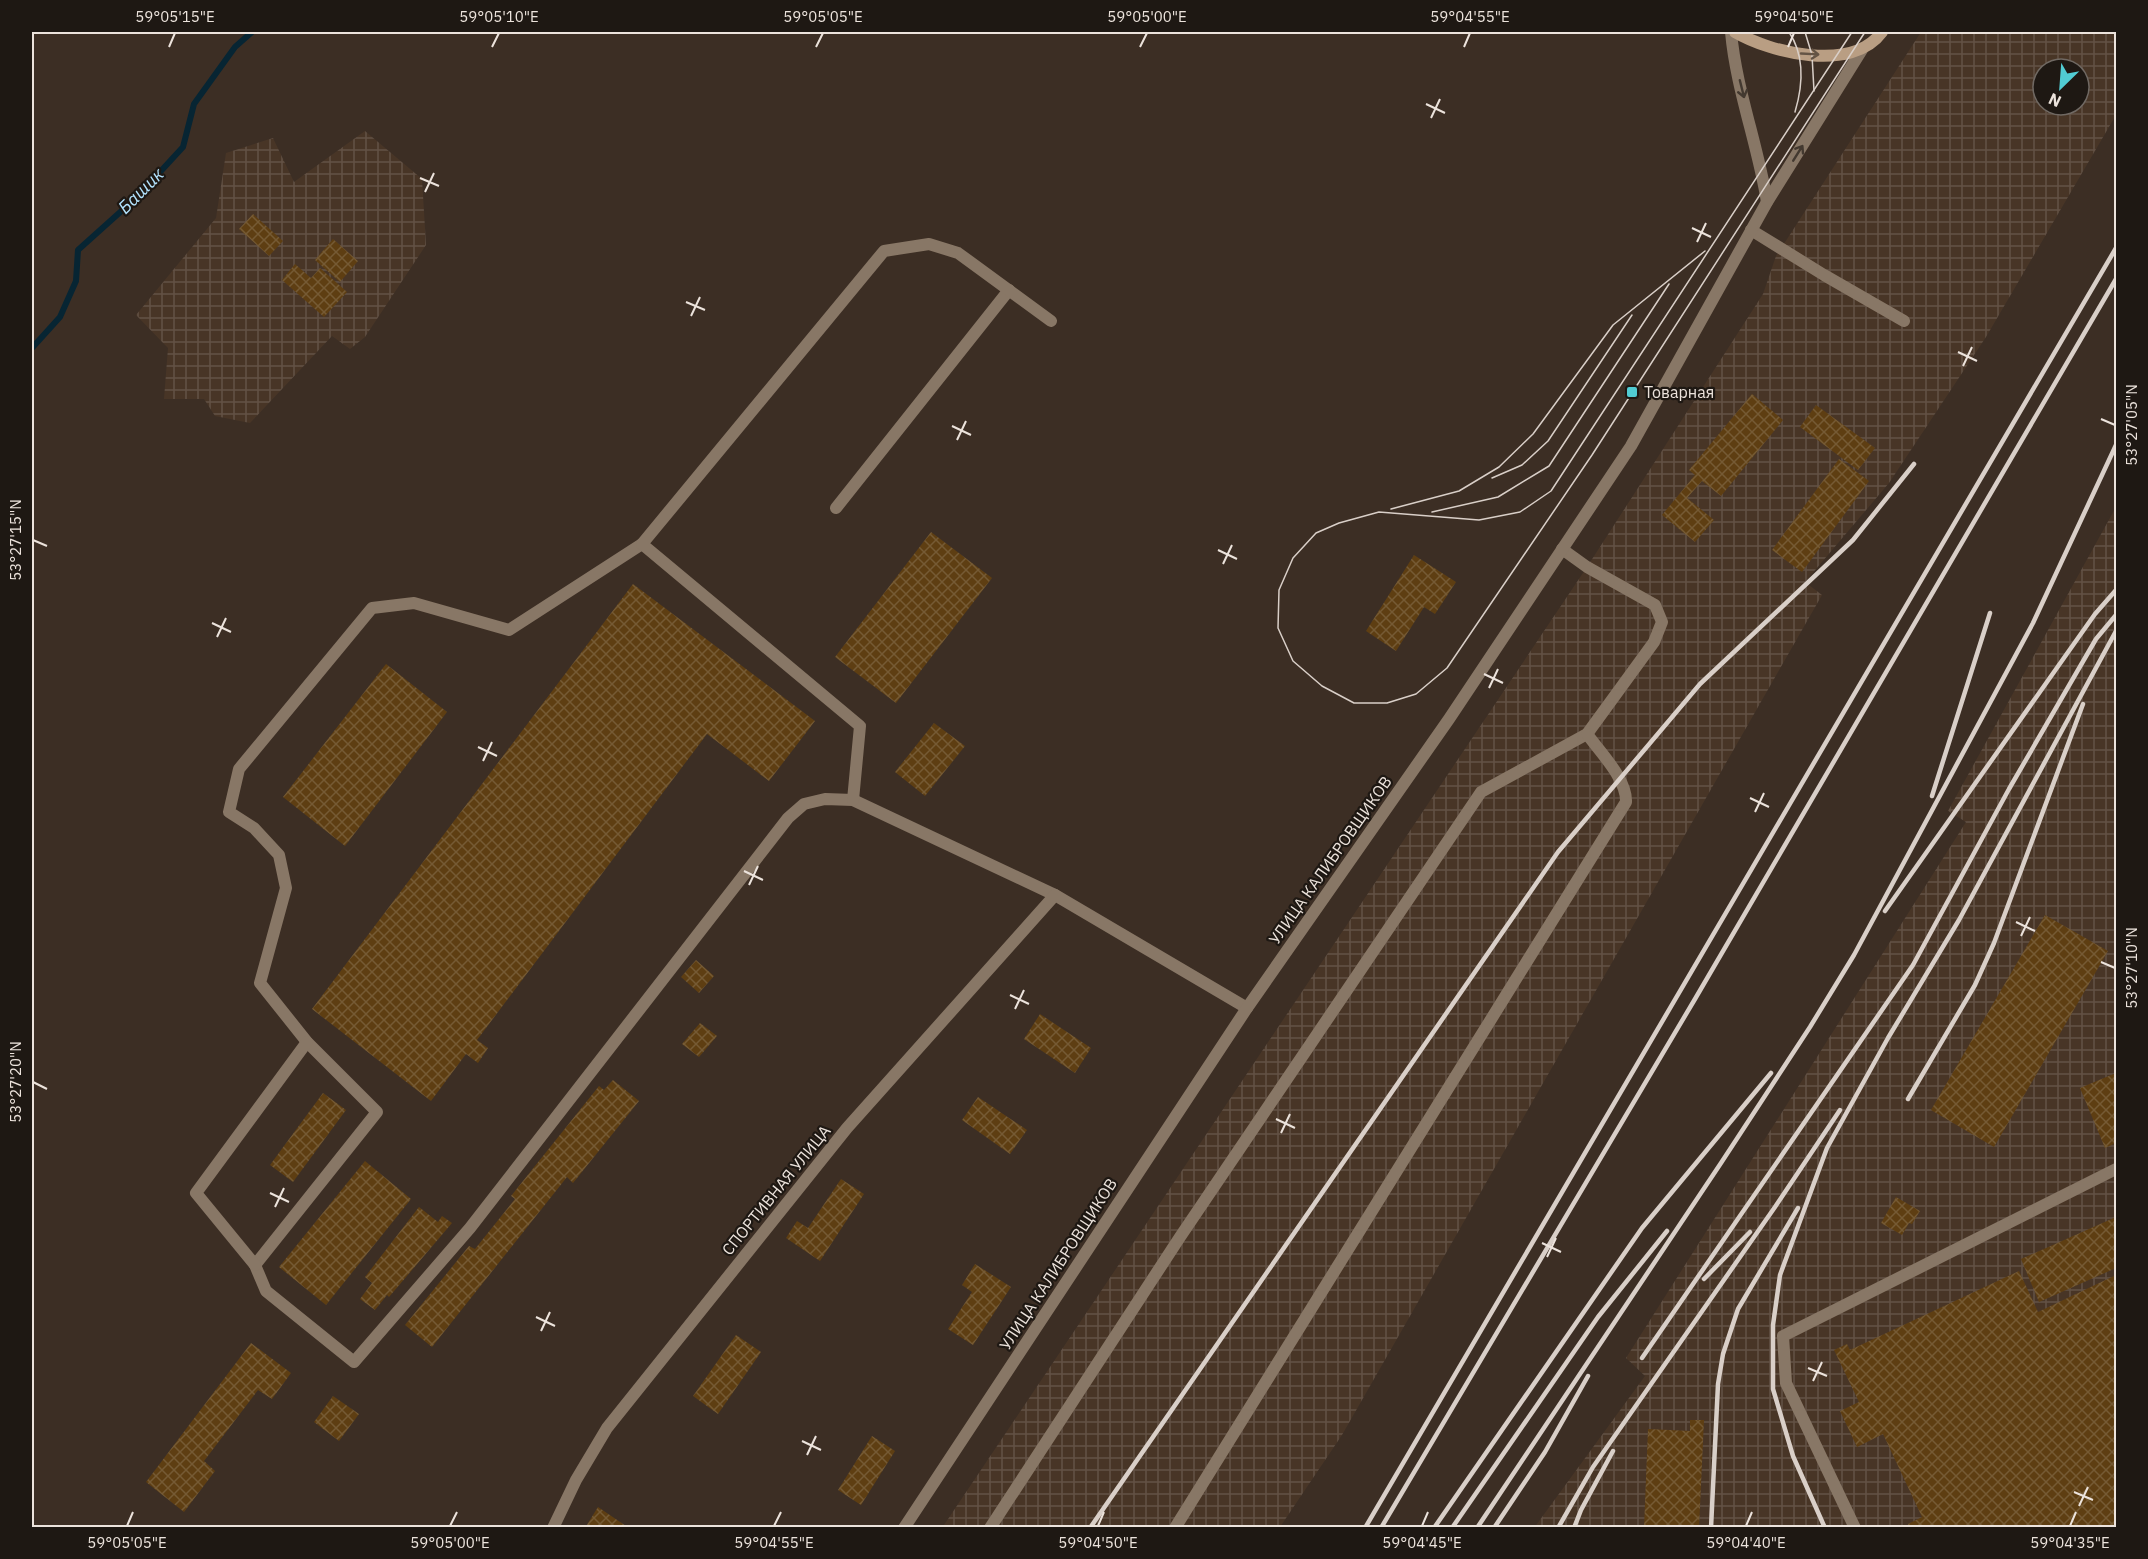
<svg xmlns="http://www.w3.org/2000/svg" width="2148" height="1559" font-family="'IBM Plex Sans',sans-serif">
  <defs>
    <pattern id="industrial-grid" width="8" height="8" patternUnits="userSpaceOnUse" patternTransform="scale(1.5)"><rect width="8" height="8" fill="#483526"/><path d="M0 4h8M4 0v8" fill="none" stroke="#635245"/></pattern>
    <pattern id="building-cross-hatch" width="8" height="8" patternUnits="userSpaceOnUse" patternTransform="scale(1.5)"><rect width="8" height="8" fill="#5e3e12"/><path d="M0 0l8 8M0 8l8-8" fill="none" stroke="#755a34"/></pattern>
  </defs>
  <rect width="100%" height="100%" fill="#3c2e24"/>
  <g fill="url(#industrial-grid)" fill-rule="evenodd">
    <path d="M1921 32H2116V115L1986 337 1889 483 1805 582 1822 595 1342 1435 1280 1527 942 1528 1587 567 1763 294 1776 256ZM2043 69H2079V105H2043Z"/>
    <path d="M365 131 422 179 426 245 365 337 350 349 332 336 250 423 215 416 204 399H164L168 348 136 315 216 218 226 153 273 138 294 182Z"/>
    <path d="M2116 507V1527L1534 1528 1645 1376 1626 1358 1966 822 1948 811Z"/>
  </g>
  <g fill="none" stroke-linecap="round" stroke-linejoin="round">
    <path stroke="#072533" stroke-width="6" d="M32 348 60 317 76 281 78 250 137 197 183 147 194 104 235 47 252 32"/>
  </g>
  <g fill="url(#building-cross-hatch)">
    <path d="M253 214 283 241 269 256 239 229Z"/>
    <path d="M333 239 358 261 340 282 315 260Z"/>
    <path d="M295 264 311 278 320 268 347 292 324 317 282 280Z"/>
    <path d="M1752 394 1783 420 1721 496 1702 481 1687 498 1714 520 1695 542 1662 515 1695 475 1689 470Z"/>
    <path d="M1816 405 1875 448 1858 470 1800 427Z"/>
    <path d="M1839 459 1869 481 1802 572 1772 550Z"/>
    <path d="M931 532 992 578 896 703 835 657Z"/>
    <path d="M1414 555 1456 582 1435 614 1424 607 1396 651 1366 631Z"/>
    <path d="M633 584 815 721 769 781 707 734 477 1040 488 1048 478 1063 466 1054 431 1101 312 1009Z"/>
    <path d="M386 664 447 712 345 846 283 797Z"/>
    <path d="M934 723 965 746 925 796 895 772Z"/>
    <path d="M2045 915 2108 951 1994 1147 1931 1110Z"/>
    <path d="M696 960 714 976 699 993 681 977Z"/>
    <path d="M1040 1014 1091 1048 1075 1073 1024 1039Z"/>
    <path d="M700 1023 717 1036 699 1057 682 1044Z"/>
    <path d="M2116 1073V1143L2105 1148 2080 1088Z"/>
    <path d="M613 1080 639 1101 573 1183 567 1177 432 1347 405 1325 469 1246 475 1249 515 1199 511 1196 599 1086 604 1090Z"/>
    <path d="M323 1093 346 1110 293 1182 270 1165Z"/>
    <path d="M978 1097 1027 1130 1010 1154 962 1120Z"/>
    <path d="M365 1161 411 1199 326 1305 279 1267Z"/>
    <path d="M841 1179 864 1194 820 1261 786 1238 797 1221 808 1228Z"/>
    <path d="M1896 1197 1920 1211 1912 1224 1909 1223 1902 1235 1881 1223Z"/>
    <path d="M419 1207 438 1222 442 1216 452 1223 389 1297 387 1295 375 1310 360 1299 372 1283 365 1277Z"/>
    <path d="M2116 1217V1268L2039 1302 2021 1259Z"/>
    <path d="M975 1264 1011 1287 973 1345 948 1329 972 1292 962 1285Z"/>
    <path d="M2019 1271 2038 1312 2116 1275V1528H1909L1908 1524 1922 1517 1883 1434 1857 1447 1840 1411 1859 1402 1834 1350 1847 1344 1850 1350Z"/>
    <path d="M736 1335 761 1352 718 1414 693 1396Z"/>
    <path d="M251 1343 291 1373 272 1399 258 1390 204 1461 215 1471 184 1512 146 1482Z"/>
    <path d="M333 1396 359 1414 339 1441 314 1422Z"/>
    <path d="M1690 1420H1704L1699 1528H1644L1648 1429 1690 1431Z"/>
    <path d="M872 1436 895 1451 861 1505 838 1490Z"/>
    <path d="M598 1507 626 1526 625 1528H585Z"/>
  </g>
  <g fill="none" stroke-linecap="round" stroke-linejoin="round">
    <g stroke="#876" stroke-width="12">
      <path d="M1751 230 1824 275 1904 321"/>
      <path d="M836 508 1009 290"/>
      <path d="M642 544 509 630 414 603 372 608 239 769 229 812 254 828 279 855 286 888 260 983 307 1042 377 1112 255 1265 266 1291 354 1362 470 1228 788 818 804 804 825 799 853 800 1055 895"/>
      <path d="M853 800 860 726 642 544 884 251 929 244 958 253 1051 321"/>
      <path d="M255 1265 196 1193 307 1042"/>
      <path d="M990 1528 1180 1237 1481 792 1587 734 1654 642 1662 622 1655 605 1587 567 1562 549"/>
      <path d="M1175 1528 1626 802C1627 779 1600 752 1587 734"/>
      <path d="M1855 1528 1786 1383 1783 1336 2116 1169"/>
    </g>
    <path stroke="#876" stroke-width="12" d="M553 1528 576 1480 607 1428 847 1128 1055 895 1247 1008"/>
    <g stroke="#876" stroke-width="12">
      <path d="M1731 32C1736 89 1758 145 1767 202"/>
      <path d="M904 1528 1247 1008 1449 719 1631 446 1767 202 1863 48"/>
    </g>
    <path stroke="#b99e83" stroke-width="12" d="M1735 32C1771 53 1852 73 1882 32"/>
    <g stroke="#d9cfc8" stroke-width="1.5">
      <path d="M1789 32C1805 56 1803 85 1795 112"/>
      <path d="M1805 32 1812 55 1814 91"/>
      <path d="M1852 32 1551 491 1520 512 1479 520 1379 512 1339 523 1316 533 1293 558 1279 590 1278 628 1293 661 1322 686 1354 703H1387L1416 694 1447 668 1592 455 1865 32"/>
      <path d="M1492 478 1522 465 1548 441 1632 315"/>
      <path d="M1391 509 1459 491 1499 467 1533 434 1613 325 1705 251"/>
      <path d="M1432 512 1498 497 1549 466 1669 284"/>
    </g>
    <g stroke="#d9cfc8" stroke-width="4.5">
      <path d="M1932 796 1990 613"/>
      <path d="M1885 911 2095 614 2116 590"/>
      <path d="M1908 1099 1975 985 1994 943 2083 704"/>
      <path d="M1704 1279 1750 1232"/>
      <path d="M1642 1358 1913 965 2009 789 2096 639 2116 615"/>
      <path d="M1090 1528 1558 852 1700 684 1853 540 1914 464"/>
      <path d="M1365 1528 2116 248"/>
      <path d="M1381 1528 1695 999 2116 279"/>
      <path d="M1434 1528 1642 1228 1771 1073"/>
      <path d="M1452 1528 1598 1317 1667 1231"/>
      <path d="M1477 1528 1721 1163 1810 1027 1854 955 2033 623 2116 445"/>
      <path d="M1494 1528 1545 1452 1588 1376"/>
      <path d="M1558 1528 1593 1467 1775 1207 1840 1110"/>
      <path d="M1574 1528 1581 1510 1613 1451"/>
      <path d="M1711 1528 1718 1384 1723 1354 1738 1309 1798 1208"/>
      <path d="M1825 1528 1793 1456 1773 1389V1325L1780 1275 1827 1148 1888 1038 1959 920 2116 631"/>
    </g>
  </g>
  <defs><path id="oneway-shaft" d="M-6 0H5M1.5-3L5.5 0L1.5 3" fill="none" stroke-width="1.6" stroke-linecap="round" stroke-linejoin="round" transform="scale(1.5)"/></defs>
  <use stroke="#645445" href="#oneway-shaft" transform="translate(1810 54) rotate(3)"/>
  <g stroke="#433930">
    <use href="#oneway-shaft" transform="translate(1742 89) rotate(76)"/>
    <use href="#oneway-shaft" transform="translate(1798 153) rotate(-58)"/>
  </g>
  <path fill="none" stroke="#ece3dc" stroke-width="2" d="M169 47 175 33M492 47 499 33M816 47 823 33M1140 47 1147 33M1464 47 1470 33M1788 47 1794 33M1426 104 1445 113M1431 118 1440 99M420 178 439 186M425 192 434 173M1692 228 1711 237M1697 242 1706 223M686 302 705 310M691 316 700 297M1958 352 1977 361M1963 366 1972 347M2101 419 2115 425M952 426 971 435M957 440 966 421M33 540 47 546M1218 550 1237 559M1223 564 1232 545M212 623 231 632M217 637 226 618M1484 674 1503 683M1489 688 1498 669M478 747 497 756M483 761 492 742M1750 798 1769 807M1755 812 1764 793M744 871 763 880M749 885 758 866M2016 922 2035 931M2021 936 2030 917M2101 962 2115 968M1010 995 1029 1004M1015 1009 1024 990M33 1082 47 1089M1276 1119 1295 1128M1281 1133 1290 1114M270 1193 289 1202M275 1207 284 1188M1542 1243 1561 1252M1547 1257 1556 1238M536 1317 555 1326M541 1331 550 1312M1808 1368 1827 1376M1813 1381 1822 1362M802 1441 821 1450M807 1455 816 1436M2074 1492 2093 1500M2079 1506 2088 1487M127 1526 133 1512M450 1526 457 1512M774 1526 781 1512M1098 1526 1104 1512M1422 1526 1428 1512M1746 1526 1752 1512M2070 1526 2076 1512"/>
  <rect fill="#51ccd3" stroke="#1e1813" stroke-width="2" x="1626" y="386" width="12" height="12" rx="3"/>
  <g text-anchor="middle" stroke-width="4.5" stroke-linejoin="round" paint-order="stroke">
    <g font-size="16" fill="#ece3dc" stroke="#1e1813" text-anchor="start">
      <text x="1644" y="398">Товарная</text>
    </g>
    <g font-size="16" fill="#ece3dc" stroke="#1e1813">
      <text transform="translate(1330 860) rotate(-55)" y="6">УЛИЦА КАЛИБРОВЩИКОВ</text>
      <text transform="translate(776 1190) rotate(-51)" y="6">СПОРТИВНАЯ УЛИЦА</text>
      <text transform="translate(1058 1264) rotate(-57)" y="6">УЛИЦА КАЛИБРОВЩИКОВ</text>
    </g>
    <g font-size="18" font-style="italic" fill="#b4e4ff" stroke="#1e1813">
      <text transform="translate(141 191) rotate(-45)" y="6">Башик</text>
    </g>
  </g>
  <rect width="2148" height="1559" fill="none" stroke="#1e1813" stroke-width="66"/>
  <g transform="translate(2061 87) rotate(205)"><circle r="28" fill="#1e1813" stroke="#706963" stroke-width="1.5"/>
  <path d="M0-4.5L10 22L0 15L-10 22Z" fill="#51ccd3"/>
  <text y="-9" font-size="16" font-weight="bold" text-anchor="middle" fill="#ece3dc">N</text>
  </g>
  <rect x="33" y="33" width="2082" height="1493" fill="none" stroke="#ece3dc" stroke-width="2"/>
  <g font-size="15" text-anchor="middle" fill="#ece3dc">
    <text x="175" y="22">59°05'15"E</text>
    <text x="499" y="22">59°05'10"E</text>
    <text x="823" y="22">59°05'05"E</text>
    <text x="1147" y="22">59°05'00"E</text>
    <text x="1470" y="22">59°04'55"E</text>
    <text x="1794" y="22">59°04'50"E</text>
    <text transform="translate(2132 425) rotate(-90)" y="5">53°27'05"N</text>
    <text transform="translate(16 540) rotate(-90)" y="5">53°27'15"N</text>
    <text transform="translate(2132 968) rotate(-90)" y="5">53°27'10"N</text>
    <text transform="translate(16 1082) rotate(-90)" y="5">53°27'20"N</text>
    <text x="127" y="1548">59°05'05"E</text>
    <text x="450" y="1548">59°05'00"E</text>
    <text x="774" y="1548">59°04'55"E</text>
    <text x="1098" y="1548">59°04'50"E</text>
    <text x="1422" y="1548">59°04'45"E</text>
    <text x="1746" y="1548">59°04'40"E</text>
    <text x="2070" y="1548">59°04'35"E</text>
  </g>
</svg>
